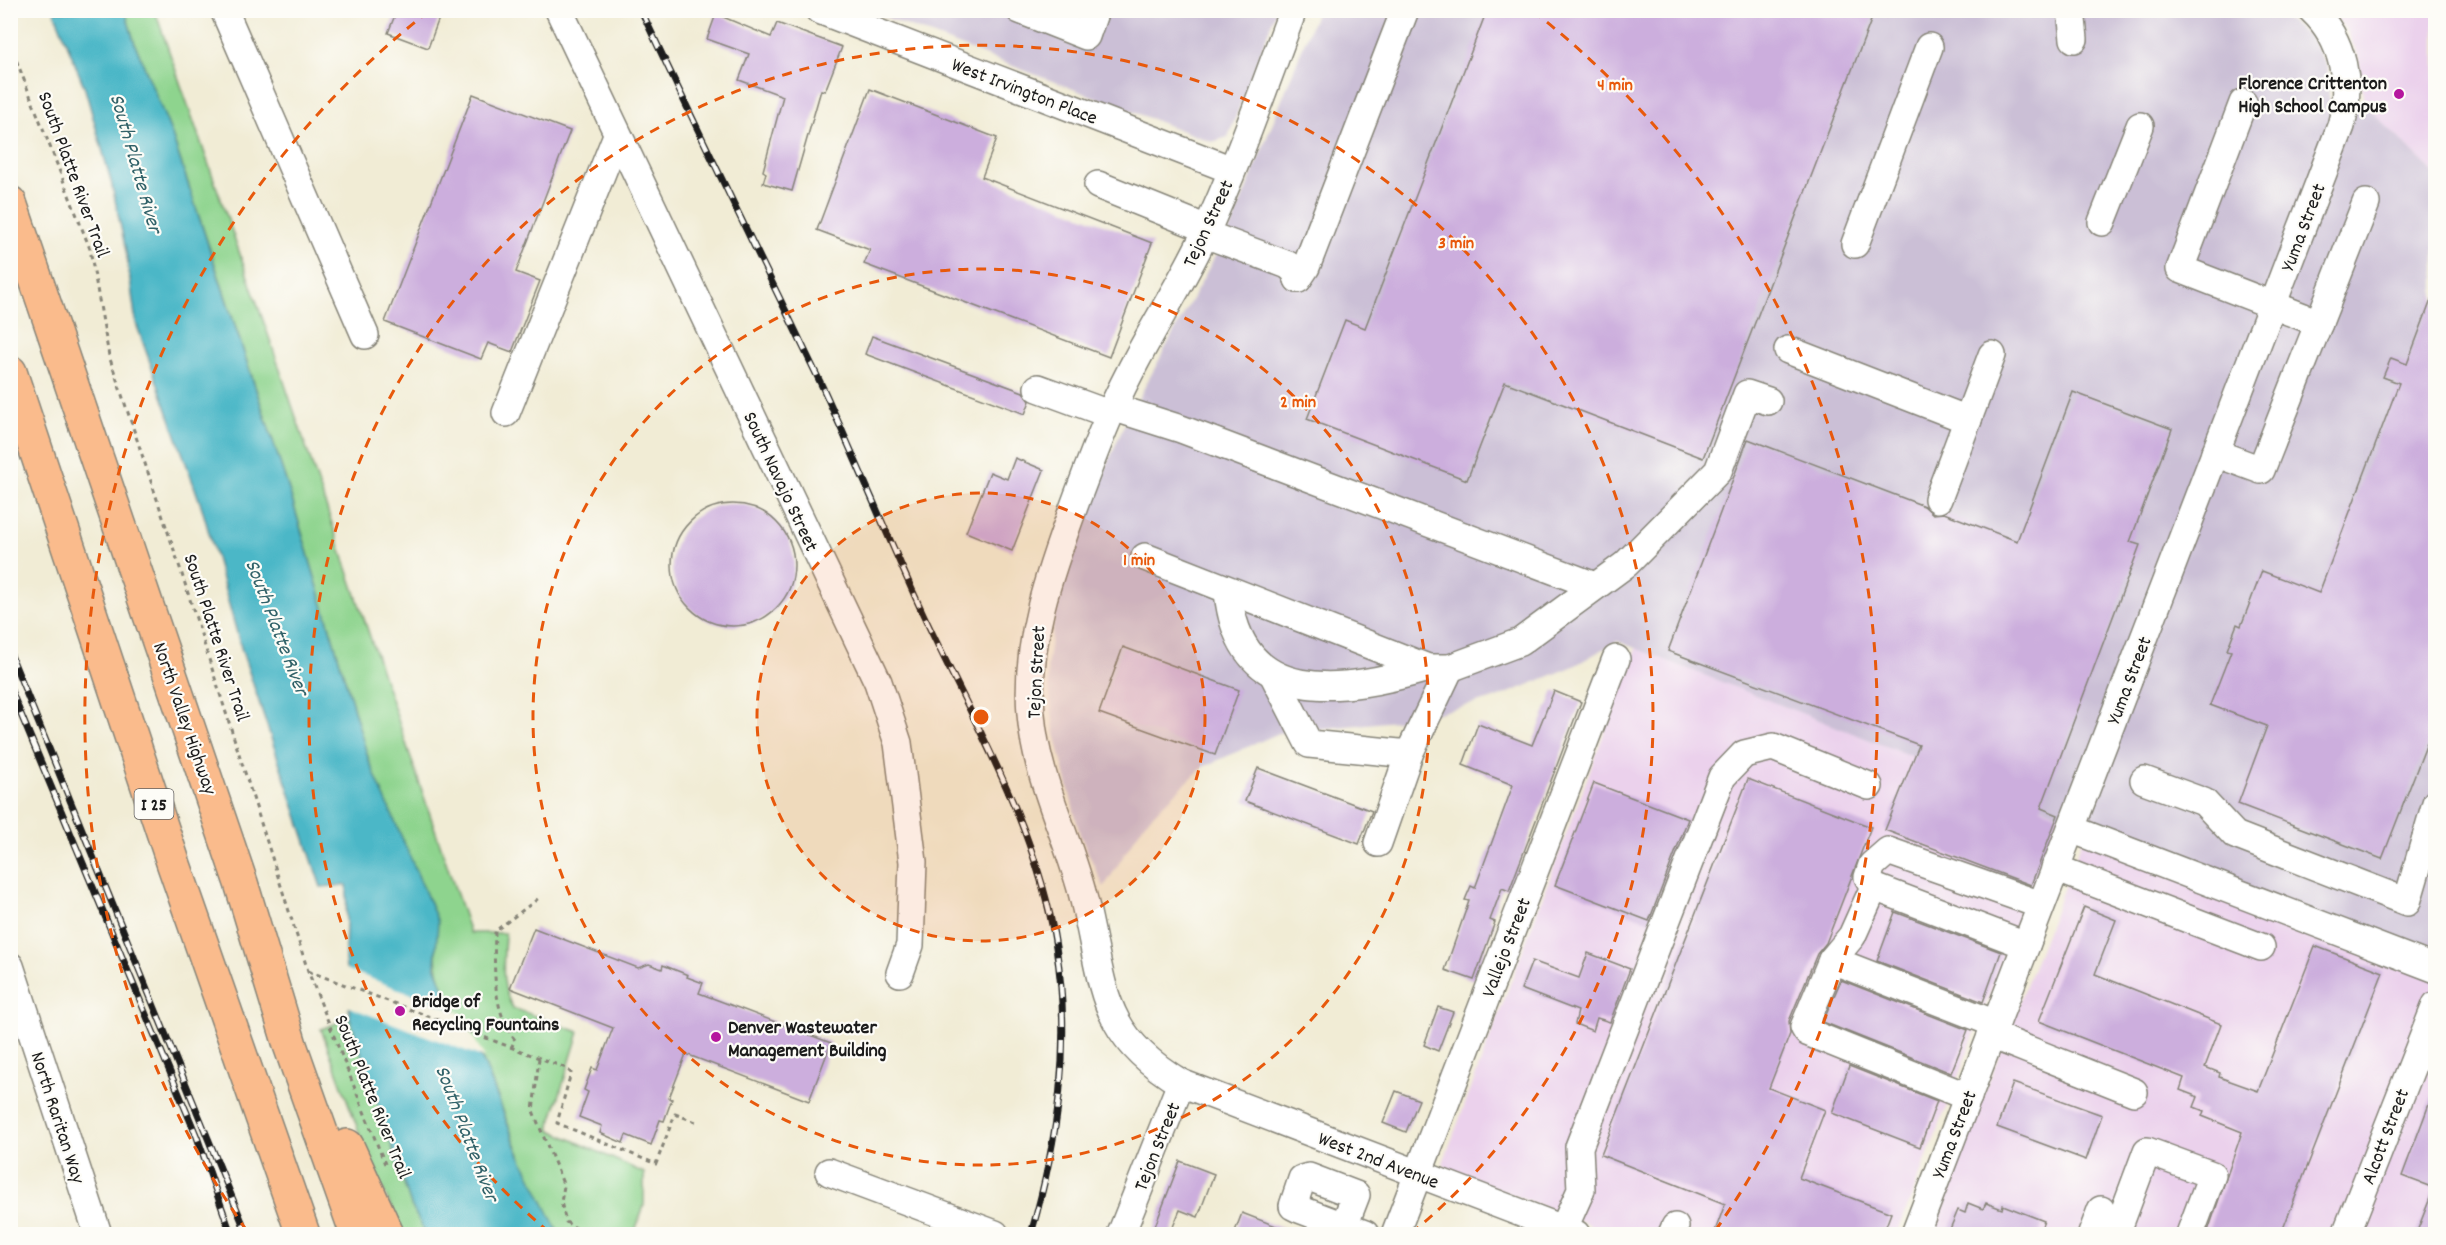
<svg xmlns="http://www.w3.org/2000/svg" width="2446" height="1245" font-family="Dekko,sans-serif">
  <rect width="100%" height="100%" fill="#fdfcf7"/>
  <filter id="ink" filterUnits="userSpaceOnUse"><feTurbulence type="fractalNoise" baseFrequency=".0167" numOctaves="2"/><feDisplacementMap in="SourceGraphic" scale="12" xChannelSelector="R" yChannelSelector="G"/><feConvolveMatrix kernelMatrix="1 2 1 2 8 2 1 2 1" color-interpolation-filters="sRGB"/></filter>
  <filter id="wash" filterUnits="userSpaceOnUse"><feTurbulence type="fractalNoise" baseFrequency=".008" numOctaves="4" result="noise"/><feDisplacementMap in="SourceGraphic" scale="24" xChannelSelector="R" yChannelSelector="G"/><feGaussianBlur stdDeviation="1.35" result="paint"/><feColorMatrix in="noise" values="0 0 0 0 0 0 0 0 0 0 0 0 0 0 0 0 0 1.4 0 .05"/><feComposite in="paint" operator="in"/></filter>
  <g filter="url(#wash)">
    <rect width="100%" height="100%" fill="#f1ecd5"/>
    <g fill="#ebd1ec">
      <path d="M2330 11H2435V174L2364 104 2358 55 2347 32Z"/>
      <path d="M1636 648 2060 814 1897 1234H1615L1447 1170 1443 1163Z"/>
      <path d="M2088 825 2435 961V1234H1930Z"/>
    </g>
    <g fill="#cbbfd6">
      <path d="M869 11H1276L1228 137 1212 142Z"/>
      <path d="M1317 11H2270L2282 15 2310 38 2327 66 2329 99 2364 104 2435 174V961L1617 641 1574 666 1499 697 1415 719 1279 733 1203 767 1145 822 1104 887 1080 835 1054 729 1047 668 1055 610 1080 531 1123 427 1233 223Z"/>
    </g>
    <g fill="#8ed48e" stroke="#557855" stroke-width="1.5">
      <path d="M125 11H155L270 340 470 933H505C504 959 499 985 513 1008L579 1032 549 1129 644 1173V1205L634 1234H559C527 1183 509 1123 486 1067 469 1028 433 992 436 947L394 823 369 761 291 496 237 331 171 132 135 44Z"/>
      <path d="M350 1018 411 1205 426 1234H404L370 1162 321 1029Z"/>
    </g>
    <path fill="#4bb7c7" stroke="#346a72" stroke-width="1.5" d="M54 11H125L135 44 171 132 291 496 369 761 438 922 435 965 448 1000 485 1065 518 1151 559 1234H426L411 1205 350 1018 345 958 347 885 321 887 242 651 202 508 136 323 126 251 111 181 85 89Z"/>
    <path fill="#f1ecd5" d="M343 968 459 1012 485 1058 346 1006Z"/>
    <g id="blocks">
      <g fill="#ccaedd">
        <path d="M397 10H442L428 48 388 33Z"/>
        <path d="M1487 10H1875L1703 458 1505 382 1467 480 1307 419 1345 320 1365 328Z"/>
        <path d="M716 14 771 37 777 23 842 47 825 91 821 90 792 191 763 183 766 173 763 171 783 96 739 80 749 54 707 39Z"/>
        <path d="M870 89 997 138 982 177 1152 243 1109 357 864 264 870 250 817 230Z"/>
        <path d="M473 94 570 131 516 272 540 281 512 352 488 343 481 359 385 322Z"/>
        <path d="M2434 292 2436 720 2382 859 2238 804 2267 726 2210 705 2231 651 2227 650 2237 624 2241 626 2262 571 2319 593 2399 383 2383 377 2391 358 2407 364Z"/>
        <path d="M872 336 1023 392 1030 401 1025 414 865 354Z"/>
        <path d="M2073 392 2172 429 2130 542 2140 545 2041 808 2058 815 2031 885 1885 830 1919 745 1668 651 1748 439 1924 506 1933 514 1944 513 2017 541Z"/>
        <path d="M1015 458 1044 470 1012 551 966 532 990 472 1007 479Z"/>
        <circle cx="733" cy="565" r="61"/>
        <path d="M1123 647 1239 690 1215 755 1099 713Z"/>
        <path d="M1554 691 1581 702 1509 891 1502 888 1490 920 1495 922 1474 980 1445 970 1469 901 1465 900 1471 886 1475 888 1513 785 1463 765 1478 724 1532 745Z"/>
        <path d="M1258 768 1372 811 1359 844 1245 801Z"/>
        <path d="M1748 779 1871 827 1826 943 1817 954 1789 1021 1790 1034 1769 1088 1825 1110 1799 1178 1891 1213 1883 1234H1714L1725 1204 1601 1155Z"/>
        <path d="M1594 783 1688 819 1649 921 1555 885Z"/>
        <path d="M2084 907 2116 920 2095 974 2221 1024 2205 1067 2220 1073 2219 1077 2258 1091 2315 946 2383 972 2281 1234H2207L2242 1132 2202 1116 2204 1111 2194 1107 2198 1097 2180 1090 2184 1078 2039 1021Z"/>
        <path d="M1895 912 2001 952 1983 1002 1877 961Z"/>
        <path d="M534 928 638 968 649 964 662 969 663 965 688 975 687 977 703 983 699 993 831 1043 809 1101 686 1054 669 1098 672 1099 664 1121 660 1120 651 1145 626 1135 623 1143 600 1133 602 1126 579 1117 588 1092 584 1090 592 1068 597 1070 613 1028 510 988Z"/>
        <path d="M1588 953 1630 969 1610 1022 1597 1018 1593 1031 1575 1024 1578 1011 1521 989 1532 961 1579 978Z"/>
        <path d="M1841 980 1968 1030 1951 1073 1823 1022Z"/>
        <path d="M1438 1007 1453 1012 1438 1051 1424 1045Z"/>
        <path d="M1849 1066 1937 1101 1920 1147 1832 1113Z"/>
        <path d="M2013 1083 2102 1115 2086 1160 1997 1127Z"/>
        <path d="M1396 1091 1419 1100 1406 1132 1383 1123Z"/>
        <path d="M2434 1091 2436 1234H2416L2434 1188 2402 1176Z"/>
        <path d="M1180 1161 1214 1174 1198 1217 1180 1210 1170 1234H1152Z"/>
        <path d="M1968 1203 1983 1209 1986 1203 2002 1209 2003 1205 2044 1221 2039 1234H1948L1958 1210 1965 1213Z"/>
        <path d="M1242 1213 1294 1233V1234H1234Z"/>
      </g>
    </g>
  </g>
  <g filter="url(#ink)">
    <use href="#blocks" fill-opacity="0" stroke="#868478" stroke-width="1.5"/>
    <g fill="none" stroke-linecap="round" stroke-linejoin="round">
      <g stroke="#868478" stroke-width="30">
        <g id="minor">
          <path d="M224 10 365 335"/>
          <path d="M559 10 878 682 898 743 913 862 910 945 900 973"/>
          <path d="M819 10 1232 170"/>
          <path d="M1020 10 1086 36 1095 10"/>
          <path d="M1293 10C1264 87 1237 166 1202 240 1180 286 1152 328 1129 374 1108 414 1093 456 1077 498 1051 569 1025 637 1031 714 1036 779 1069 838 1084 900 1105 985 1097 1033 1181 1083L1576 1234"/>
          <path d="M2071 10 2074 39"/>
          <path d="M2243 103 2180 269 2319 323"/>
          <path d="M1098 185 1207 229"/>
          <path d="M2102 222 2140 126"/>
          <path d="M1205 234 1288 265 1295 271 1298 279"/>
          <path d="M1855 244 1929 47"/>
          <path d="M1298 279 1306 267 1405 10"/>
          <path d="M1788 350 1968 420"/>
          <path d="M1038 388 1109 414"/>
          <path d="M1112 407 1181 429 1595 586"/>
          <path d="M506 413 617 135"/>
          <path d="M2215 453 2261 470 2366 203"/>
          <path d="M1938 499 1992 355"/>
          <path d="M1145 557 1428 668H1450L1520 642 1626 564 1718 471 1747 394 1768 401"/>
          <path d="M1228 592C1240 710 1344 692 1428 668"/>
          <path d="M1274 676 1309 744 1409 754"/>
          <path d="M2144 780 2204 802 2235 835 2407 902 2436 803"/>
          <path d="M2071 829 2436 969"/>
          <path d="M1378 843 1409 754 1450 668"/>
          <path d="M2055 868 2261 947"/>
          <path d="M1874 887 1852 936 1832 960 1804 1027 1807 1032 1968 1097"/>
          <path d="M2026 945 1874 887 1868 877 1872 865 1888 851 2041 905"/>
          <path d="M1832 960 1996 1024"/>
          <path d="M10 966 98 1234"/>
          <path d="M1991 1035 2134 1092"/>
          <path d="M829 1172 995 1234"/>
          <path d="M1344 1226 1356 1195 1309 1177 1302 1179 1293 1206 1299 1209 1365 1234"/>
          <path d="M1563 1230 1581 1190 1579 1147 1722 777 1744 754 1773 747 1869 786"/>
          <path d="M1121 1234 1181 1083"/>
          <path d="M1395 1234 1616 659"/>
          <path d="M1672 1234 1675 1227"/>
          <path d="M1915 1234 2341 126C2352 86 2344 40 2312 10"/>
          <path d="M2092 1234 2101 1210"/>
          <path d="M2116 1234 2147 1151 2212 1175 2190 1234"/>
          <path d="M2346 1234 2436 1005"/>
        </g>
      </g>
      <g stroke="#868478" stroke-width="36">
        <g id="highway">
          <path d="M10 203 241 883 290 1045 357 1234"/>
          <path d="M10 372 174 865 303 1234"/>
          <path d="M347 1146 387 1234"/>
        </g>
      </g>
      <g stroke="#868478" stroke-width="3" stroke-dasharray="4.5 4.5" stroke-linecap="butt">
        <path d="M10 44 90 249 109 356 180 568 308 971 385 1164"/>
        <path d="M308 971 566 1068 571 1073 557 1123 656 1164 675 1114 696 1122"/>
        <path d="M511 1048 515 1040C492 1010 494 967 495 931L539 898"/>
        <path d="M539 1058 533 1111 564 1186 561 1202 566 1222 579 1230 581 1234"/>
      </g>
      <use href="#minor" stroke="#fff" stroke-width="27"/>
      <use href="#highway" stroke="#fabb8c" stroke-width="33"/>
      <g stroke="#1c1c1c" stroke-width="7">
        <g id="rail">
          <path d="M641 10C700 136 762 261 822 386 857 462 889 540 924 616 974 723 1038 829 1056 947 1072 1044 1058 1140 1031 1234"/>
          <path d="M10 653 247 1234"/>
          <path d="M10 688 197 1137 231 1234"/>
        </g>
      </g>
      <use href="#rail" stroke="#fdfcf7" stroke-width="4.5" stroke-dasharray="14" stroke-linecap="butt"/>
    </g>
  </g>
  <circle cx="981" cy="717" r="224" fill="#e8590c" fill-opacity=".12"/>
  <g fill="none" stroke="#e8590c" stroke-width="3" stroke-dasharray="10 8">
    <circle cx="981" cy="717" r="224"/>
    <circle cx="981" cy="717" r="448"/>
    <path d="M549 1232A672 672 0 1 1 1413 1232"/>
    <path d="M247 1231A896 896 0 0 1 429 11M1533 11A896 896 0 0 1 1715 1231"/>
  </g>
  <g fill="#b5179e" stroke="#fdfcf7" stroke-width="2">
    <circle cx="2399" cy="94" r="6"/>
    <circle cx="400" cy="1011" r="6"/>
    <circle cx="716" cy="1037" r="6"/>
  </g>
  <g text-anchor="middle" stroke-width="4.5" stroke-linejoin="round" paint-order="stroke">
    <rect fill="#fdfcf7" stroke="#605f5e" stroke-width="1.5" x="134.5" y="789" width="39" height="30" rx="4.5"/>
    <g font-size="18" font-weight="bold" fill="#1c1c1c">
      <text x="154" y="810">I 25</text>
    </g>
    <g font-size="20" font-weight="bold" fill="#1c1c1c" stroke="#fdfcf7" text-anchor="start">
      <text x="2387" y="89" text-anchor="end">Florence Crittenton<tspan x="2387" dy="23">High School Campus</tspan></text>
      <text x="412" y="1007">Bridge of<tspan x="412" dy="23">Recycling Fountains</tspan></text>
      <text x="728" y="1033">Denver Wastewater<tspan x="728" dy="23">Management Building</tspan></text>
    </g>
    <g font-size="20" fill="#1c1c1c" stroke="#fdfcf7">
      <text transform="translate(1025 90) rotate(21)" y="7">West Irvington Place</text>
      <text transform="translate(75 174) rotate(70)" y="7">South Platte River Trail</text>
      <text transform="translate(1207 223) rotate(-65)" y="7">Tejon Street</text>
      <text transform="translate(2302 227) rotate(-69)" y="7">Yuma Street</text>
      <text transform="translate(782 481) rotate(65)" y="7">South Navajo Street</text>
      <text transform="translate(218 637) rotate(72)" y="7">South Platte River Trail</text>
      <text transform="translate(1035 672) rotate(-87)" y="7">Tejon Street</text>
      <text transform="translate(2128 680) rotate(-69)" y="7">Yuma Street</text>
      <text transform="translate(186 718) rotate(71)" y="7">North Valley Highway</text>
      <text transform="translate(1505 947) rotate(-69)" y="7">Vallejo Street</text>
      <text transform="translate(374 1096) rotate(68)" y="7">South Platte River Trail</text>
      <text transform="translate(59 1117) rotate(72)" y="7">North Raritan Way</text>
      <text transform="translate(1953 1134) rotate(-69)" y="7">Yuma Street</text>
      <text transform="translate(2384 1136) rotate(-69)" y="7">Alcott Street</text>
      <text transform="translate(1156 1146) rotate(-68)" y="7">Tejon Street</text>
      <text transform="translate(1379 1159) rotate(21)" y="7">West 2nd Avenue</text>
    </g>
    <g font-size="21" font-style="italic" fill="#316269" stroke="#fdfcf7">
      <text transform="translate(137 163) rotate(74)" y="7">South Platte River</text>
      <text transform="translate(278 627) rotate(69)" y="7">South Platte River</text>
      <text transform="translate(468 1133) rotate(69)" y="7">South Platte River</text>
    </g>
  </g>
  <circle cx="981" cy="717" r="9" fill="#e8590c" stroke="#fdfcf7" stroke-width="3"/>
  <g font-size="18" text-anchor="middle" font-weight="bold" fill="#e8590c" stroke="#fdfcf7" stroke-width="4.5" stroke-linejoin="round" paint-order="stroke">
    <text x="1615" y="90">4 min</text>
    <text x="1456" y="248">3 min</text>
    <text x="1298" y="407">2 min</text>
    <text x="1139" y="565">1 min</text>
  </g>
  <rect width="2446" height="1245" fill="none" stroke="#fdfcf7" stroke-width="36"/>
</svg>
